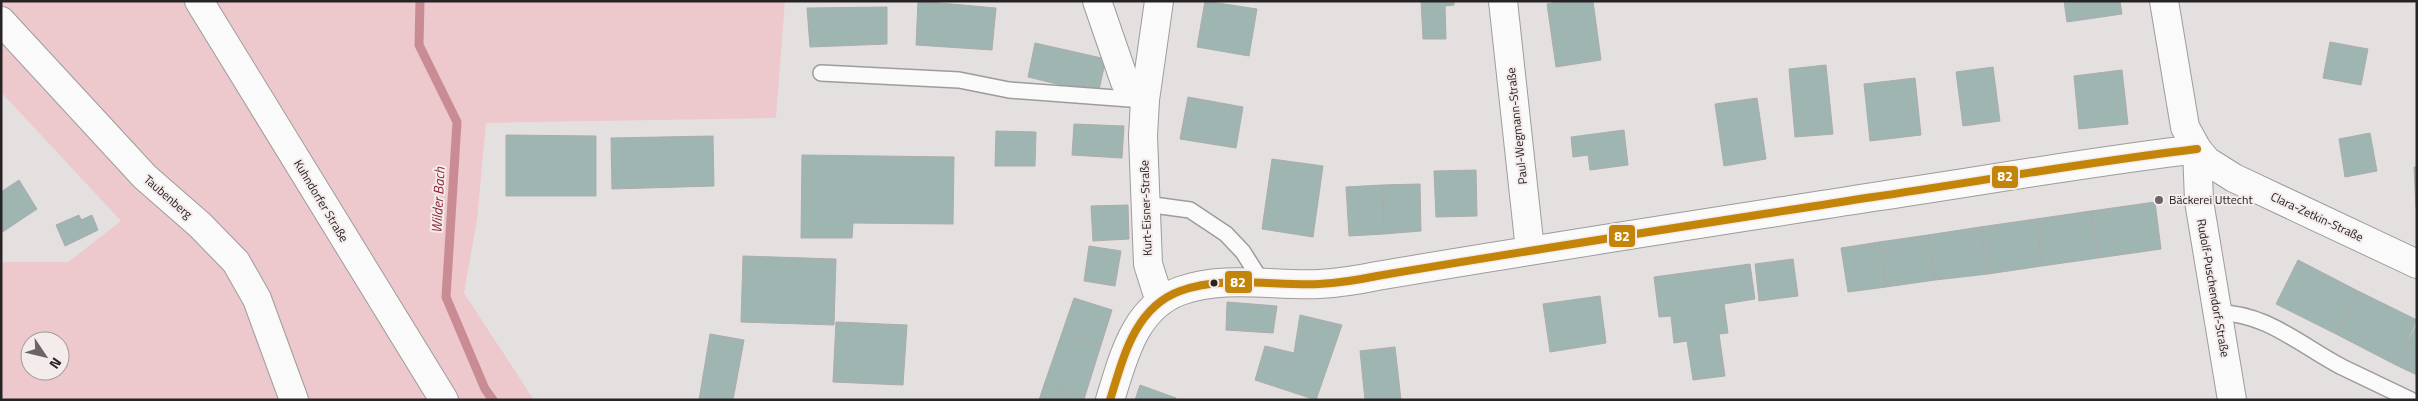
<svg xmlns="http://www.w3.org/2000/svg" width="2418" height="401" font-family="'Titillium Web',sans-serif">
  <rect width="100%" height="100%" fill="#e5e0e0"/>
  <path fill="#edc9cd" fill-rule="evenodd" d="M1 1H785L776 118 486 123 477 220 464 293 534 400H1V262H68L121 221 1 92ZM30 341H60V371H30Z"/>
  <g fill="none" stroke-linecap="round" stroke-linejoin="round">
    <path stroke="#ca8c94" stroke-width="9" d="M420 1 419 45 457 122 446 297 485 389 493 400"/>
  </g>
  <g fill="#9fb5b2" stroke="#acacab">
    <path d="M918 1 996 8 992 50 916 45Z"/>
    <path d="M1205 1 1257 9 1249 56 1197 47Z"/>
    <path d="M1421 1H1454V5L1445 6 1446 39H1423Z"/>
    <path d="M1564 1H1593L1601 60 1556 67 1547 4Z"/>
    <path d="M2064 1H2120L2122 14 2067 22Z"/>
    <path d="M887 7V44L810 47 807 8Z"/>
    <path d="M2330 42 2368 49 2361 85 2323 78Z"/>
    <path d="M1035 43 1106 59 1098 94 1028 77Z"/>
    <path d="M1826 65 1833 134 1795 137 1789 69Z"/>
    <path d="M1993 67 2000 121 1963 126 1956 72Z"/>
    <path d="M2122 70 2128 124 2079 129 2074 76Z"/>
    <path d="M1915 78 1921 135 1870 141 1864 84Z"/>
    <path d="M1188 97 1243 107 1236 148 1180 139Z"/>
    <path d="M1757 98 1766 159 1724 166 1715 104Z"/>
    <path d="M1074 124 1124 126 1122 158 1072 155Z"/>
    <path d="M1624 130 1628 165 1590 170 1588 155 1573 157 1571 137Z"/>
    <path d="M996 131 1036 132 1035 166H995Z"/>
    <path d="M2370 133 2377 171 2345 177 2339 139Z"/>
    <path d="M506 135 596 136V196H506Z"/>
    <path d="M713 136 714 186 612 189 611 138Z"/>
    <path d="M802 155 954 157 953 224 853 223 852 238H801Z"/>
    <path d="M1272 159 1323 166 1313 237 1262 229Z"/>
    <path d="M2414 167H2417V208H2416Z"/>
    <path d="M1476 170 1477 216 1436 217 1434 171Z"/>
    <path d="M19 180 37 209 1 233V192Z"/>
    <path d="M1420 184 1421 231 1384 234 1382 185Z"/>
    <path d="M1382 185 1384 234 1349 236 1346 187Z"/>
    <path d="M2155 202 2161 249 2098 258 2091 211Z"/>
    <path d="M1128 205 1129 239 1093 241 1091 206Z"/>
    <path d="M2091 211 2098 258 2042 266 2036 219Z"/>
    <path d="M79 215 88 235 65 246 56 225Z"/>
    <path d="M92 215 98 230 88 235 81 220Z"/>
    <path d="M2036 219 2042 266 1988 274 1980 227Z"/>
    <path d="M1980 227 1988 274 1935 280 1928 235Z"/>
    <path d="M1928 235 1935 280 1886 287 1879 242Z"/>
    <path d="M1879 242 1886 287 1848 292 1841 248Z"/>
    <path d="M1089 246 1121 251 1115 286 1084 281Z"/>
    <path d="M743 256 836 259 834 325 741 322Z"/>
    <path d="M1793 259 1798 296 1759 301 1755 264Z"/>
    <path d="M2298 260 2358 291 2336 334 2276 304Z"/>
    <path d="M1750 264 1755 299 1724 304 1728 333 1719 334 1725 376 1693 380 1687 341 1674 343 1671 316 1659 317 1654 277Z"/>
    <path d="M2358 291 2417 320 2396 365 2336 334Z"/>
    <path d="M1600 296 1606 343 1550 352 1543 304Z"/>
    <path d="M1074 298 1112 310 1101 345 1062 333Z"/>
    <path d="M1227 302 1277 306 1273 333 1226 330Z"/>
    <path d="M1300 315 1342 325 1316 400 1255 380 1265 346 1294 353Z"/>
    <path d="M836 322 907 325 903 385 833 382Z"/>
    <path d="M2417 324V375L2396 365Z"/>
    <path d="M1062 333 1101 345 1085 396 1044 385Z"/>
    <path d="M710 334 744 340 733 400H699Z"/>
    <path d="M1395 347 1401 400H1365L1360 351Z"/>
    <path d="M1044 385 1085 396 1084 400H1039Z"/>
    <path d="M1140 385 1176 398V400H1135Z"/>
  </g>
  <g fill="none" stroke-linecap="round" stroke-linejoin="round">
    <g stroke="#9e9b9b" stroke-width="18">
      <g id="service">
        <path d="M821 73 959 80 1009 90 1143 100"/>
        <path d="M1146 204 1190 210 1226 234 1243 252 1262 282"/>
        <path d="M2217 313C2263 311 2302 346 2342 367 2365 378 2388 389 2411 400"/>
      </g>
    </g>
    <g stroke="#9e9b9b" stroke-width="30">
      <g id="minor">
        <path d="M199 1 444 400"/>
        <path d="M1097 1 1125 82 1145 100"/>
        <path d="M1159 1 1145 100 1143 136 1148 264 1160 302"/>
        <path d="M1503 1 1530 250"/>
        <path d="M1 21 145 177 200 225 236 262 257 299 294 400"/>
        <path d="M1110 400C1123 359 1134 308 1180 291 1224 275 1273 286 1319 284 1338 283 1358 280 1377 276 1542 248 1707 223 1873 197 1981 181 2088 162 2197 149L2199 201 2232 400"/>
      </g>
    </g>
    <g stroke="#9e9b9b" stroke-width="30">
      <path id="tertiary" d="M2164 1 2185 127 2197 149 2207 161 2234 178 2417 264"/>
    </g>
    <use href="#service" stroke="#fbfafa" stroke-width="15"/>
    <use href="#minor" stroke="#fbfafa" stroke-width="28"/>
    <use href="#tertiary" stroke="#fbfafa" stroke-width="28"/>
    <g stroke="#f4ebeb" stroke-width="11">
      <path id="bus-1" d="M1110 400C1123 359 1134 308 1180 291 1224 275 1273 286 1319 284 1338 283 1358 280 1377 276 1542 248 1707 223 1873 197 1981 181 2088 162 2197 149"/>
    </g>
    <use href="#bus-1" stroke="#c38509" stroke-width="8"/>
  </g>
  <circle fill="#6a6566" stroke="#f4ebeb" stroke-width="2" cx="2159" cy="200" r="5"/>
  <circle fill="#272324" stroke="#f4ebeb" stroke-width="2" cx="1214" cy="283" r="4.5"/>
  <g text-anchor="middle" stroke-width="4" stroke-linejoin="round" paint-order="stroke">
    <g font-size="12" fill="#272324" stroke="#f4ebeb">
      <text transform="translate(1517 126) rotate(-96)" y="4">Paul-Wegmann-Straße</text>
      <text transform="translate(168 197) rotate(41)" y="4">Taubenberg</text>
      <text transform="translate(321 201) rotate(59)" y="4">Kuhndorfer Straße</text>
      <text transform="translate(1146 208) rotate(-92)" y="4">Kurt-Eisner-Straße</text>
      <text transform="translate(2317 217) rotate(25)" y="4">Clara-Zetkin-Straße</text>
      <text transform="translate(2213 288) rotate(80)" y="4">Rudolf-Puschendorf-Straße</text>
    </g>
    <g font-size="12" fill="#272324" stroke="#f4ebeb" text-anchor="start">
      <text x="2169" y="204">Bäckerei Uttecht</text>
    </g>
    <g font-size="14" font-style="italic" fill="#8c233b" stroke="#f4ebeb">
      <text transform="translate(438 200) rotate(-87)" y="5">Wilder Bach</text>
    </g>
  </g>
  <g stroke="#f4ebeb" stroke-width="2">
    <rect x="1991" y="165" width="28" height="24" rx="5" fill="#c38509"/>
    <rect x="1608" y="224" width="28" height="24" rx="5" fill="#c38509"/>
    <rect x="1224" y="270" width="29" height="24" rx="5" fill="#c38509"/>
  </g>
  <g font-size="14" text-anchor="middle" font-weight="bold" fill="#fff">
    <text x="2005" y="181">82</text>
    <text x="1622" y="241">82</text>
    <text x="1238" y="287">82</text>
  </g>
  <rect width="2418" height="401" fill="none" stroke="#272324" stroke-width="5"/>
  <g transform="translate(45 356) rotate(125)"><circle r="24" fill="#f4ebeb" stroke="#a29b9b"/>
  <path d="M0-4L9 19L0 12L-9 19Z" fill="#6a6566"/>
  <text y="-8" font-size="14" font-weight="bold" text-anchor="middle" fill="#272324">N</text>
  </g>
</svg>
